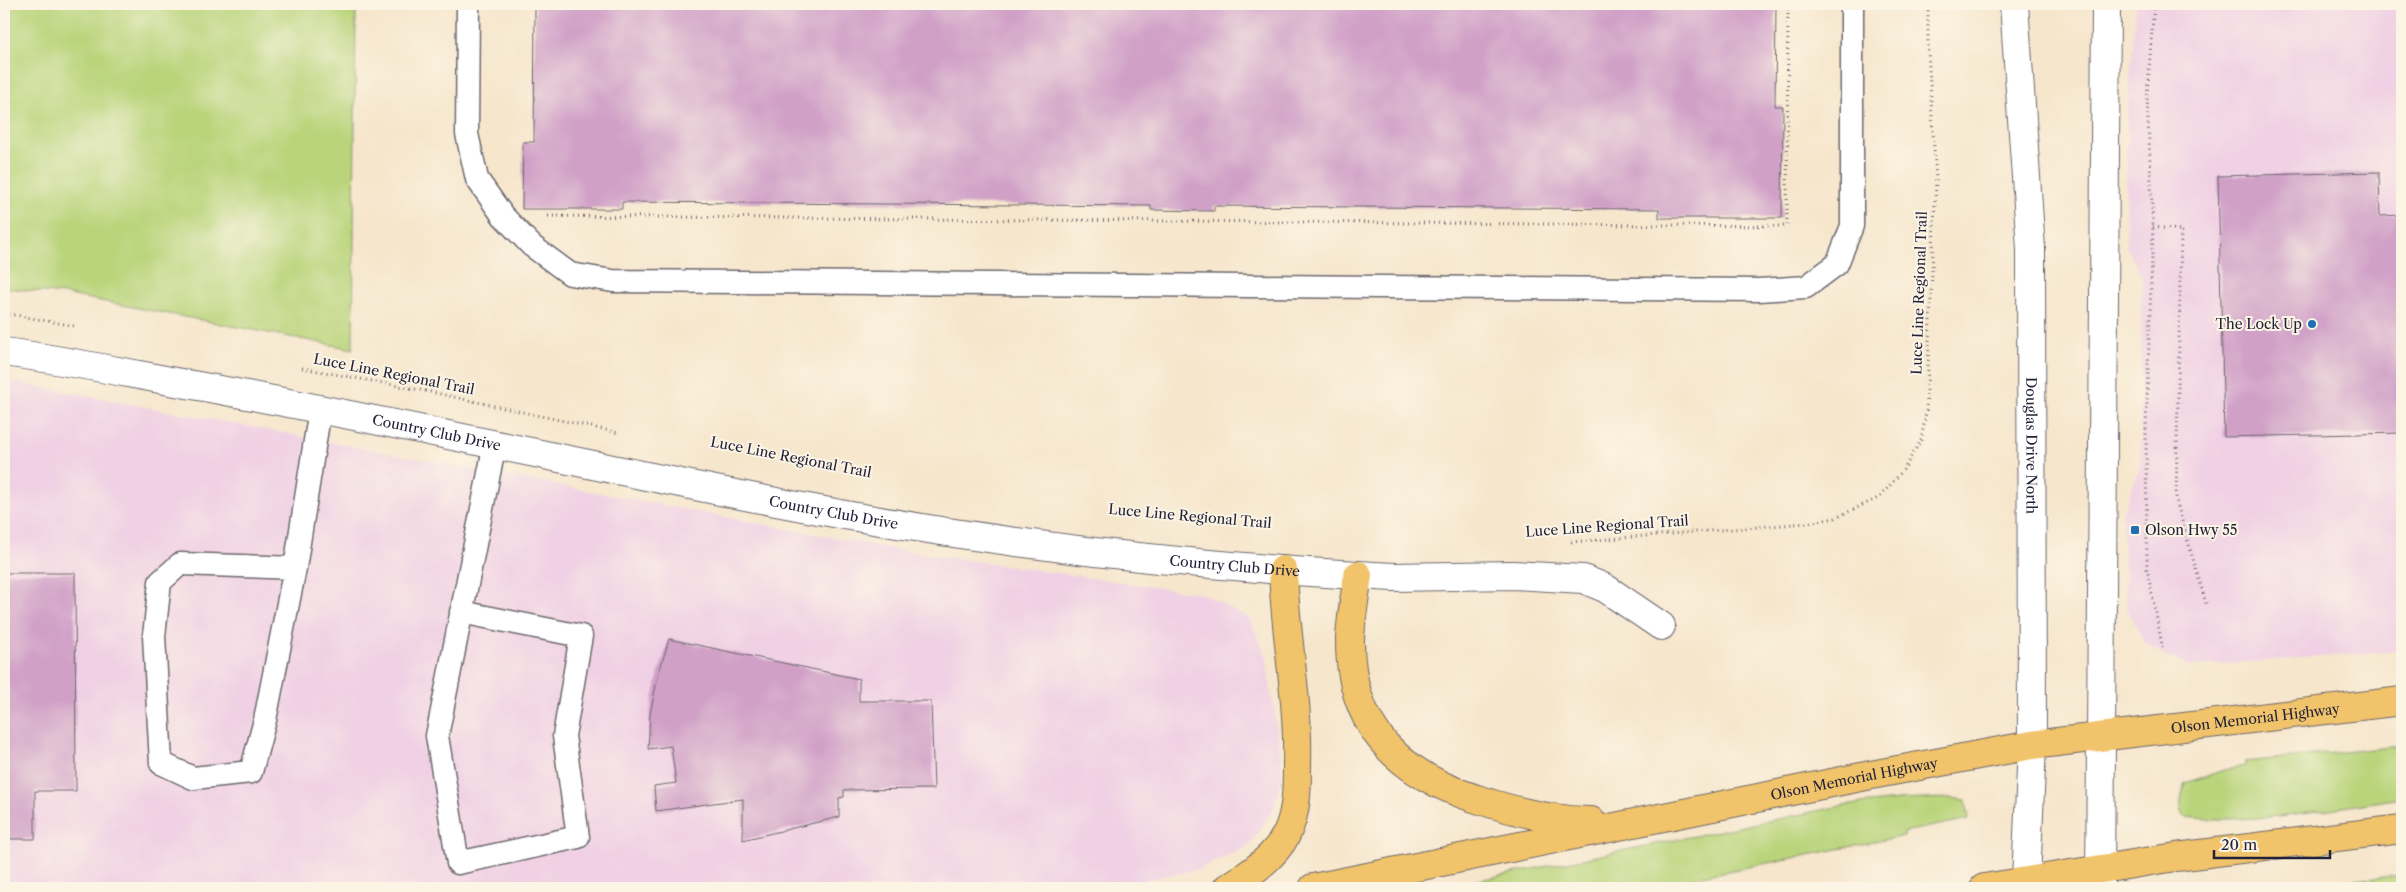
<svg xmlns="http://www.w3.org/2000/svg" width="2406" height="892" font-family="'Libre Caslon Text',serif">
  <rect width="100%" height="100%" fill="#fcf5e5"/>
  <filter id="ink" filterUnits="userSpaceOnUse"><feTurbulence type="fractalNoise" baseFrequency=".02" numOctaves="2"/><feDisplacementMap in="SourceGraphic" scale="10" xChannelSelector="R" yChannelSelector="G"/><feConvolveMatrix kernelMatrix="1 2 1 2 8 2 1 2 1" color-interpolation-filters="sRGB"/></filter>
  <filter id="wash" filterUnits="userSpaceOnUse"><feTurbulence type="fractalNoise" baseFrequency=".0096" numOctaves="4" result="noise"/><feDisplacementMap in="SourceGraphic" scale="20" xChannelSelector="R" yChannelSelector="G"/><feGaussianBlur stdDeviation="1.12" result="paint"/><feColorMatrix in="noise" values="0 0 0 0 0 0 0 0 0 0 0 0 0 0 0 0 0 1.4 0 .05"/><feComposite in="paint" operator="in"/></filter>
  <g filter="url(#wash)">
    <rect width="100%" height="100%" fill="#f6e6cc"/>
    <g fill="#f0d0e4">
      <path d="M2136 4H2402V651L2190 666 2167 657 2144 642 2127 608 2122 514 2140 468 2142 278 2126 246 2127 116Z"/>
      <path d="M4 380 899 550 1203 594 1249 618 1266 655 1283 774 1273 810 1248 847 1199 869 1107 888H4Z"/>
    </g>
    <g fill="#b9d47a" stroke="#6e7b5a">
      <path d="M4 4H356L353 349 64 294 4 288Z"/>
      <path d="M2402 746V798C2330 808 2257 825 2184 817 2178 806 2181 795 2186 783L2224 770 2245 766V762Z"/>
      <path d="M1950 798 1966 800 1969 819 1904 832V836L1642 888H1440L1841 806 1898 800Z"/>
      <path d="M2402 875V888H2348L2347 881Z"/>
    </g>
    <g id="blocks">
      <g fill="#d0a0c7">
        <path d="M535 4H1776L1775 106H1783L1782 218H1659V209L1214 206V211L1151 210V206L622 202V209H522L523 142H534Z"/>
        <path d="M2379 172 2380 216 2402 215V433L2224 437 2218 176Z"/>
        <path d="M4 573H75L76 791H35V839H4Z"/>
        <path d="M669 639 859 679V701H931L934 789 844 790V797L839 798V817L743 840V799L656 811 654 786 676 783 671 746 648 749 650 714 658 676Z"/>
      </g>
    </g>
  </g>
  <g filter="url(#ink)">
    <use href="#blocks" fill-opacity="0" stroke="#6c676e" stroke-width="1"/>
    <g fill="none" stroke-linecap="round" stroke-linejoin="round">
      <g stroke="#6c676e" stroke-width="25">
        <g id="service">
          <path d="M468 4 467 134 477 179 503 216 532 246 570 274 613 281 1759 290 1806 287 1837 264 1852 226V4"/>
          <path d="M295 568 265 720 251 772 193 778 161 763 154 636 160 582 180 564 295 568 320 409"/>
          <path d="M461 612 581 636 564 736 578 837 458 863 437 736 495 443"/>
        </g>
      </g>
      <g stroke="#6c676e" stroke-width="30">
        <path id="minor" d="M1358 575 1393 577 1513 575 1583 579 1605 588 1661 626"/>
      </g>
      <g stroke="#6c676e" stroke-width="30">
        <g id="tertiary">
          <path id="s1" d="M2014 4 2031 249 2032 745 2026 881"/>
          <path id="s2" d="M4 352C65 360 126 373 187 384 385 419 579 464 776 502 969 540 1162 564 1358 575"/>
          <path d="M2100 888 2106 4"/>
        </g>
      </g>
      <g stroke="#6c676e" stroke-width="30">
        <g id="trunk">
          <path d="M1358 575C1355 596 1351 618 1350 639 1349 728 1401 776 1480 800 1517 812 1553 821 1591 821"/>
          <path d="M1227 888C1249 875 1274 858 1286 835 1297 813 1297 788 1297 764 1299 699 1285 635 1283 570"/>
          <path id="s3" d="M1313 888 1871 775 2032 745 2402 701"/>
          <path d="M1984 888 2176 857 2402 829"/>
        </g>
      </g>
      <g stroke="#6c676e" stroke-width="3" stroke-dasharray="1 4" stroke-linecap="butt">
        <path d="M2154 4 2147 96 2153 227 2146 427 2147 569 2163 650"/>
        <path d="M548 216 1787 226 1788 4"/>
        <path d="M2153 227 2181 230 2176 500 2207 607"/>
        <path d="M4 313 75 326"/>
        <path d="M302 368 431 392 619 433"/>
        <path d="M1571 542 1807 523 1835 518 1880 497 1904 469 1921 440 1926 413 1936 180 1928 51V4"/>
      </g>
      <use href="#service" stroke="#fff" stroke-width="22"/>
      <use href="#minor" stroke="#fff" stroke-width="28"/>
      <use href="#tertiary" stroke="#fff" stroke-width="28"/>
      <use href="#trunk" stroke="#f1c36a" stroke-width="28"/>
    </g>
  </g>
  <g fill="#1f6fb2" stroke="#fcf5e5" stroke-width="2">
    <circle cx="2312" cy="324" r="5"/>
    <rect x="2130" y="525" width="10" height="10" rx="2.5"/>
  </g>
  <g text-anchor="middle" stroke-width="4" stroke-linejoin="round" paint-order="stroke">
    <g font-size="14" fill="#22223b" stroke="#fcf5e5">
      <text transform="translate(1919 293) rotate(-88)" y="5">Luce Line Regional Trail</text>
      <text transform="translate(394 374) rotate(11)" y="5">Luce Line Regional Trail</text>
      <text dy="5" stroke="none"><textPath href="#s2" startOffset="440">Country Club Drive</textPath></text>
      <text dy="5" stroke="none"><textPath href="#s1" startOffset="442">Douglas Drive North</textPath></text>
      <text transform="translate(791 457) rotate(11)" y="5">Luce Line Regional Trail</text>
      <text dy="5" stroke="none"><textPath href="#s2" startOffset="845">Country Club Drive</textPath></text>
      <text transform="translate(1190 516) rotate(5)" y="5">Luce Line Regional Trail</text>
      <text transform="translate(1607 526) rotate(-4)" y="5">Luce Line Regional Trail</text>
      <text dy="5" stroke="none"><textPath href="#s2" startOffset="1250">Country Club Drive</textPath></text>
      <text dy="5" stroke="none"><textPath href="#s3" startOffset="958">Olson Memorial Highway</textPath></text>
      <text dy="5" stroke="none"><textPath href="#s3" startOffset="552">Olson Memorial Highway</textPath></text>
    </g>
    <g font-size="14" fill="#22223b" stroke="#fcf5e5" text-anchor="end">
      <text x="2302" y="329">The Lock Up</text>
      <text x="2145" y="535" text-anchor="start">Olson Hwy 55</text>
    </g>
  </g>
  <rect width="2406" height="892" fill="none" stroke="#fcf5e5" stroke-width="20"/>
  <path d="M2214 850v8h116v-8" fill="none" stroke="#22223b" stroke-width="2.5"/>
  <text x="2221" y="850" font-size="15" fill="#22223b" stroke="#fcf5e5" stroke-width="4" paint-order="stroke">20 m</text>
</svg>
